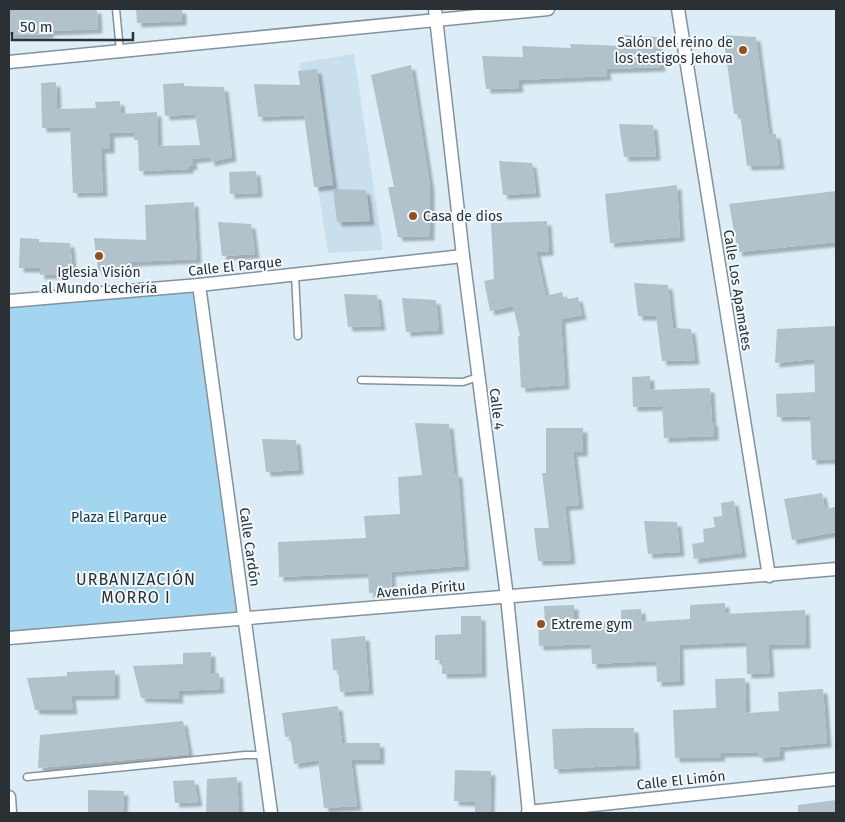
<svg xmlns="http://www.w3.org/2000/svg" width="845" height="822" font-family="'Fira Sans',sans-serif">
  <defs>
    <filter id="shadow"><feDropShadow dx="4.5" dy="4.5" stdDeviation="1" flood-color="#0004"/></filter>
  </defs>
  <rect width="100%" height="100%" fill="#ddedf7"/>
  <path fill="#c9dfed" d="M354 54 383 250 328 253 299 63Z"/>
  <path fill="#a3d4f0" d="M199 285 244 619 9 638V301Z"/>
  <g fill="#b2c2cb" filter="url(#shadow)">
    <path d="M9 9H97L98 29 49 31V34L9 35Z"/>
    <path d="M136 9H182V21L137 23Z"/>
    <path d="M624 35 657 37 661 67 606 69 607 76 518 80 519 88 486 89 482 56 523 57 522 46 571 48 570 44 625 46Z"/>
    <path d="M723 35 756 37 769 134H776L780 165 747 166 740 114H734Z"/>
    <path d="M411 65 430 186V236L398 237 388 187H394L371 75Z"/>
    <path d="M317 69 333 185 314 187 304 115 258 117 254 84 300 85 298 71Z"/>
    <path d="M56 82 57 109 96 108 95 102 120 101 121 114 157 112 158 146 200 145 195 114 165 116 163 84 184 83V86L224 87 232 157 210 162V157L192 159 193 165 189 166V169L139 171 138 140H134V132L110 133V149H101L103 192 73 193 70 127 42 128 41 83Z"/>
    <path d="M619 124 653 125 656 156 624 157Z"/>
    <path d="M499 161 532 163 536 193 503 195Z"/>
    <path d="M256 171 258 193 230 194 229 172Z"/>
    <path d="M677 185 680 237 610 243 605 194Z"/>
    <path d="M333 189 366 190 370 221 337 222Z"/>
    <path d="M836 191V242L738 252 729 204Z"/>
    <path d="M194 202 197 259 130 262 131 270 98 271 94 238 146 240 145 205Z"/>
    <path d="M547 221 549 251 536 252 546 296 562 292 564 300 578 297 582 315 561 319 565 385 521 388 518 336H520L513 306 490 311 484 281 494 279 491 223Z"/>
    <path d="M218 222 251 224 255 254 222 256Z"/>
    <path d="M20 238 39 239V242L70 243 73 273 40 275V268H19Z"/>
    <path d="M634 283 668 285 673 328 691 329 695 360 662 361 656 316H638Z"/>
    <path d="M344 294 377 295 381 326 348 327Z"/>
    <path d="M402 298 436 300 439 330 406 332Z"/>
    <path d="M836 326V459L812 460 810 416 777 417 776 394 815 392 814 359 775 363 777 329Z"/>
    <path d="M650 376V390L710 388 712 422H714V436L664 438 662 406 633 407 632 377Z"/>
    <path d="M415 423 449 424 454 473H458L465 566 391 572 392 592 369 593 368 573 279 577 278 542 366 538 364 516 400 514 398 477 422 475Z"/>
    <path d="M546 428H583V452H573L579 505 565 506 571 560 538 561 534 528H549L542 473H546Z"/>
    <path d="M262 439 296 440 299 470 266 472Z"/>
    <path d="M822 493 825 509 836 507V532L792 540 784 499Z"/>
    <path d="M734 501 742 553 694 559 692 544 704 542 703 529 715 527 713 517 722 516 721 503Z"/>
    <path d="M644 521 677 522 680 552 648 554Z"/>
    <path d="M725 603V614L805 610 806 644 768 645 770 673 747 674 746 642 679 645 680 681 657 682 656 661 592 664 591 644 539 646 538 624H545L544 606 574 605V623L621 621V610L641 609 642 622 690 619V605Z"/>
    <path d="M461 616H481L482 673 442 674V660H435V635L461 634Z"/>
    <path d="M365 636 369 690 340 692 338 670H333L331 639Z"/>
    <path d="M211 652V673H219L220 689 178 691 179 699 141 698 133 666 183 664V653Z"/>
    <path d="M115 670V695L71 696 73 710H35L27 678 67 676V672Z"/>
    <path d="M745 678 746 713 779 711 778 692 823 689 827 743 780 747V756L759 758 758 752 720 753 721 757 675 758 673 710 716 708 715 679Z"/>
    <path d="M338 706 342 743H380V760H351L357 806 324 808 318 760 294 764 290 736 285 737 282 713Z"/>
    <path d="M183 721 189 754 38 768 40 735Z"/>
    <path d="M590 728H634L636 765 554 769 552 729Z"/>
    <path d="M455 770 491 771 490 813H475V802L454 801Z"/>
    <path d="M237 777 239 813H206L207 779Z"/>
    <path d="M194 780 198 802 175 803 173 781Z"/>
    <path d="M88 790 124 791 123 813H88Z"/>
    <path d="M836 800V813H798V805Z"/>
  </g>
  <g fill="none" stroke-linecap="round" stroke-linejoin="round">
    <g stroke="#83929b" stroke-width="9">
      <g id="lane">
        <path d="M116 9 120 51"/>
        <path d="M295 274 298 336"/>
        <path d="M361 380 463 382 478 377"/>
        <path d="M27 777 245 755H263"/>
      </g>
    </g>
    <g stroke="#83929b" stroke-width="15">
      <g id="street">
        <path d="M435 9 463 256 507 597 529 813"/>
        <path d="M678 9 769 576"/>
        <path d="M9 62 548 9"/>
        <path d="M199 285 271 813"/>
        <path d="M9 301 199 285 463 256"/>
        <path d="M9 638 836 569"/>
        <path d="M9 797 10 813"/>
        <path d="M528 812 836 779"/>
      </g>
    </g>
    <use href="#lane" stroke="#fff" stroke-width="6"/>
    <use href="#street" stroke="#fff" stroke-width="12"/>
  </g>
  <g fill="#93511f" stroke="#f2f9fd" stroke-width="2">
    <circle cx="743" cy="50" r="5"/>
    <circle cx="413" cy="216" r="5"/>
    <circle cx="99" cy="256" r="5"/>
    <circle cx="541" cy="624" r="5"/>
  </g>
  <g text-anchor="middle" stroke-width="4" stroke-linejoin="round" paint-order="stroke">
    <g font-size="14" fill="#2a3033" stroke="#f2f9fd" text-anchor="start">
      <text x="733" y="47" text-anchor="end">Salón del reino de<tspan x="733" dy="16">los testigos Jehova</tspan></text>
      <text x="423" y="221">Casa de dios</text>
      <text x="99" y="277" text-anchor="middle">Iglesia Visión<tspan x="99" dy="16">al Mundo Lechería</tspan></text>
      <text x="551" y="629">Extreme gym</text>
    </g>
    <g font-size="14" fill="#2a3033" stroke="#f2f9fd">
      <text transform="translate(235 266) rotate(-6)" y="5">Calle El Parque</text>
      <text transform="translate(738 290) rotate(81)" y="5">Calle Los Apamates</text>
      <text transform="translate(497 409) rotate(83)" y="5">Calle 4</text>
      <text transform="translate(250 547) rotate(82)" y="5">Calle Cardón</text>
      <text transform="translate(421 589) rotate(-5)" y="5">Avenida Píritu</text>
      <text transform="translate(681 780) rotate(-6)" y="5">Calle El Limón</text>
    </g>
    <g font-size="14" fill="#0d364a" stroke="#f2f9fd">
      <text x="119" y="522">Plaza El Parque</text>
    </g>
    <g font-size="16" letter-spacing="1" fill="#2a3033" stroke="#f2f9fd">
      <text x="136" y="585">URBANIZACIÓN<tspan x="136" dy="18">MORRO I</tspan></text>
    </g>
  </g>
  <rect width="845" height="822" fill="none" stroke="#2a3033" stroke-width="20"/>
  <path d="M12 32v8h121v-8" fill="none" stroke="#2a3033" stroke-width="2.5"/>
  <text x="20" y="32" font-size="15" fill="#2a3033" stroke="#f2f9fd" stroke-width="4" paint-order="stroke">50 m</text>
</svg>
